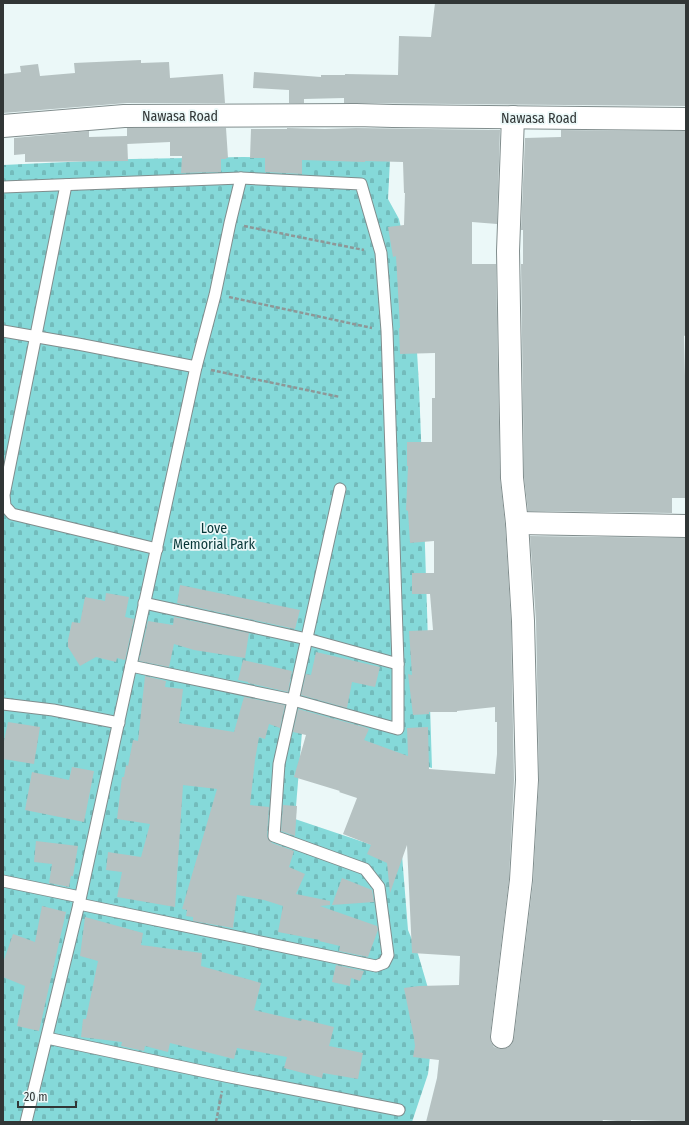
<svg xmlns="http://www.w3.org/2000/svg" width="689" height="1125" viewBox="0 0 689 1125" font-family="'Fira Sans Condensed',sans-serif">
<defs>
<pattern id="cemetery-stones" width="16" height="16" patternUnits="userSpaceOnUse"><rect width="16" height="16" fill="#85d9d9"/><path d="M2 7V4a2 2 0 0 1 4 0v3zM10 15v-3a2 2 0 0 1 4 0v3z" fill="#73bbbb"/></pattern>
</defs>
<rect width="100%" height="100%" fill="#ebf8f8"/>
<polygon fill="url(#cemetery-stones)" points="243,157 390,160 388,199 399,219 413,282 419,386 424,515 432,768 302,732 295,819 402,855 408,930 418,954 435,1012 428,1074 412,1122 3,1122 3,165 131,159"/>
<g fill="#b6c2c2">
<polygon points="435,3 686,3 686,106 344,103 344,98 304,99 304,103 289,103 289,90 253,88 254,72 321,77 321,75 345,75 345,74 398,75 399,36 431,37"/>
<polygon points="141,60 141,63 169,62 170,78 223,74 225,103 127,103 3,113 3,74 21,72 20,66 38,64 40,76 75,73 74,63"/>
<polygon points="127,128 226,128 228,158 226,158 226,159 221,159 221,172 181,173 182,156 170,156 170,142 127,144"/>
<polygon points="287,128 325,129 356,128 500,130 497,224 472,222 472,264 496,264 500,478 505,524 511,622 514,780 509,879 490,1036 491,1042 494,1047 500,1049 507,1048 512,1044 514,1038 533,882 539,781 536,621 530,536 686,538 686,1122 661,1122 661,1121 631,1120 631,1122 603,1120 602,1122 426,1122 437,1078 439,1060 413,1057 415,1046 414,1038 404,988 419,986 459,985 460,956 412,953 407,845 390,893 387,863 367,854 371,845 343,834 357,798 339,792 340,791 294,777 306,735 293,732 298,709 364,727 369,729 364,740 408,756 407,728 428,727 429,769 495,774 497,754 497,722 495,722 495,707 457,711 457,712 429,712 429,714 413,715 408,674 412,675 409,631 433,630 430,594 412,594 412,573 434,573 434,541 410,543 408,511 406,510 408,466 407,466 407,442 432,442 432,398 435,398 435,353 400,354 399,328 400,328 396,256 393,257 388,227 404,225 405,193 404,193 403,162 365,161 365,162 302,160 302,174 265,172 265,158 250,158 251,129 287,129"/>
<polygon points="561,130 685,131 686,335 684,336 685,376 686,376 686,498 672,498 672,513 528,511 524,477 521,264 523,264 523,230 521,230 525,138 561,137"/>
<polygon points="89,131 89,137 127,136 128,161 25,162 25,154 14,155 14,138"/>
<polygon points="180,585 300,610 295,629 177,603"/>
<polygon points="106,593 129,597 125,617 134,619 125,660 117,658 116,662 96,657 80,666 68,647 68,640 72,622 80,623 85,597 105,601"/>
<polygon points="174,617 249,633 245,658 194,650 174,644 169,667 139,661 148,621 173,625"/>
<polygon points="316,652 380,667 375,687 352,682 347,708 301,695 306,674 311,675"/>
<polygon points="243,660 292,671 288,692 248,683 248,682 238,680"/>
<polygon points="145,676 166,681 165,687 183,689 179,723 234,732 244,697 285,705 280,728 269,724 265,739 259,737 255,760 250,805 269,807 267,836 268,839 272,843 294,851 289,867 305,874 296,894 330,901 330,905 320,906 377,926 378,930 368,957 339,951 340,946 319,941 320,940 278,932 283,906 264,900 237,895 233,928 193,921 193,917 186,916 187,910 182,909 217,789 183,785 175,907 117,897 122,872 106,870 108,852 141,857 150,824 117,819 122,777 124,777 126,765 128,766 133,740 138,741"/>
<polygon points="8,722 40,727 34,764 3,759 3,741 4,741"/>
<polygon points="72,767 94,771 84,822 25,810 32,772 69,780"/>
<polygon points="283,805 297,806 295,836 281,831"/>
<polygon points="36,841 78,846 73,876 71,876 69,887 49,883 52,864 34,862"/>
<polygon points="342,878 372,890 374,902 332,905"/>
<polygon points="42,906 66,912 39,1031 17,1026 25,986 3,977 3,963 13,934 35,942"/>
<polygon points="85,917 143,933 141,945 202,953 201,966 261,983 254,1010 301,1021 302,1019 334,1027 329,1046 363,1053 358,1079 323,1073 322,1078 284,1068 287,1057 237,1048 234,1059 170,1043 168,1052 145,1046 144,1051 121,1046 122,1042 81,1037 83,1019 86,1019 98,961 80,956"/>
<polygon points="336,965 364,971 360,981 351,978 350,986 332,982"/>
</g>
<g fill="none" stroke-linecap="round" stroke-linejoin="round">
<defs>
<g id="lane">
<polyline points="66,185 4,495 5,506 12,514 157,549"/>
<polyline points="3,187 241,178 361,184 381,253 387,331 398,664 398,729 293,700 131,666"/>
<polyline points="3,331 78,344 196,367"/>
<polyline points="144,603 307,639 398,664"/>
<polyline points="3,704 53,710 119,723"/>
<polyline points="3,881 80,897"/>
<polyline points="79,904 376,966 384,963 388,955 379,887 365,869 274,836 279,764 340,489"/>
<polyline points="47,1038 225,1076 399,1110"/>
<polyline points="26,1122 79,904 196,367 215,295 230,223 241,178"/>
</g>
<g id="street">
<polyline points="517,523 686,526"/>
<polyline points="502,1037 521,880 527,780 523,621 517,523 512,478 508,251 513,117"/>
</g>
<polyline id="secondary" points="3,126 124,116 356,115 393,116 686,119"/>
</defs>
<use href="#lane" stroke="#818d8d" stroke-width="13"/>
<use href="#street" stroke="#818d8d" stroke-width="24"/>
<use href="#secondary" stroke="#818d8d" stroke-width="24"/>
<g stroke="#8e9797" stroke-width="2.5" stroke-dasharray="4 2" stroke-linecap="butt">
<polyline points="244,226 364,250"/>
<polyline points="229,297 372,328"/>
<polyline points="211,370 340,397"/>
<polyline points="216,1122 222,1091"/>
</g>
<use href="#lane" stroke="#fff" stroke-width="11"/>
<use href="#street" stroke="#fff" stroke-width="22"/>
<use href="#secondary" stroke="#fff" stroke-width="22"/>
</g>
<g text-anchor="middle" stroke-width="3.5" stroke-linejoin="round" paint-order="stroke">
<g font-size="14" fill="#313636" stroke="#ebf8f8">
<text x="180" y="121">Nawasa Road</text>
<text x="539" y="123">Nawasa Road</text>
</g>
<g font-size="14" fill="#083738" stroke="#ebf8f8">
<text x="214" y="533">Love<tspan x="214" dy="16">Memorial Park</tspan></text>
</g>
</g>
<rect width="689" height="1125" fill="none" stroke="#313636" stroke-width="8"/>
<path d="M18 1101v6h58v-6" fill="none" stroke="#313636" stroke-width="2"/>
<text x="24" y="1101" font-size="12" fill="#313636" stroke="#ebf8f8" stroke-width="3" paint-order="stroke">20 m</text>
</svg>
